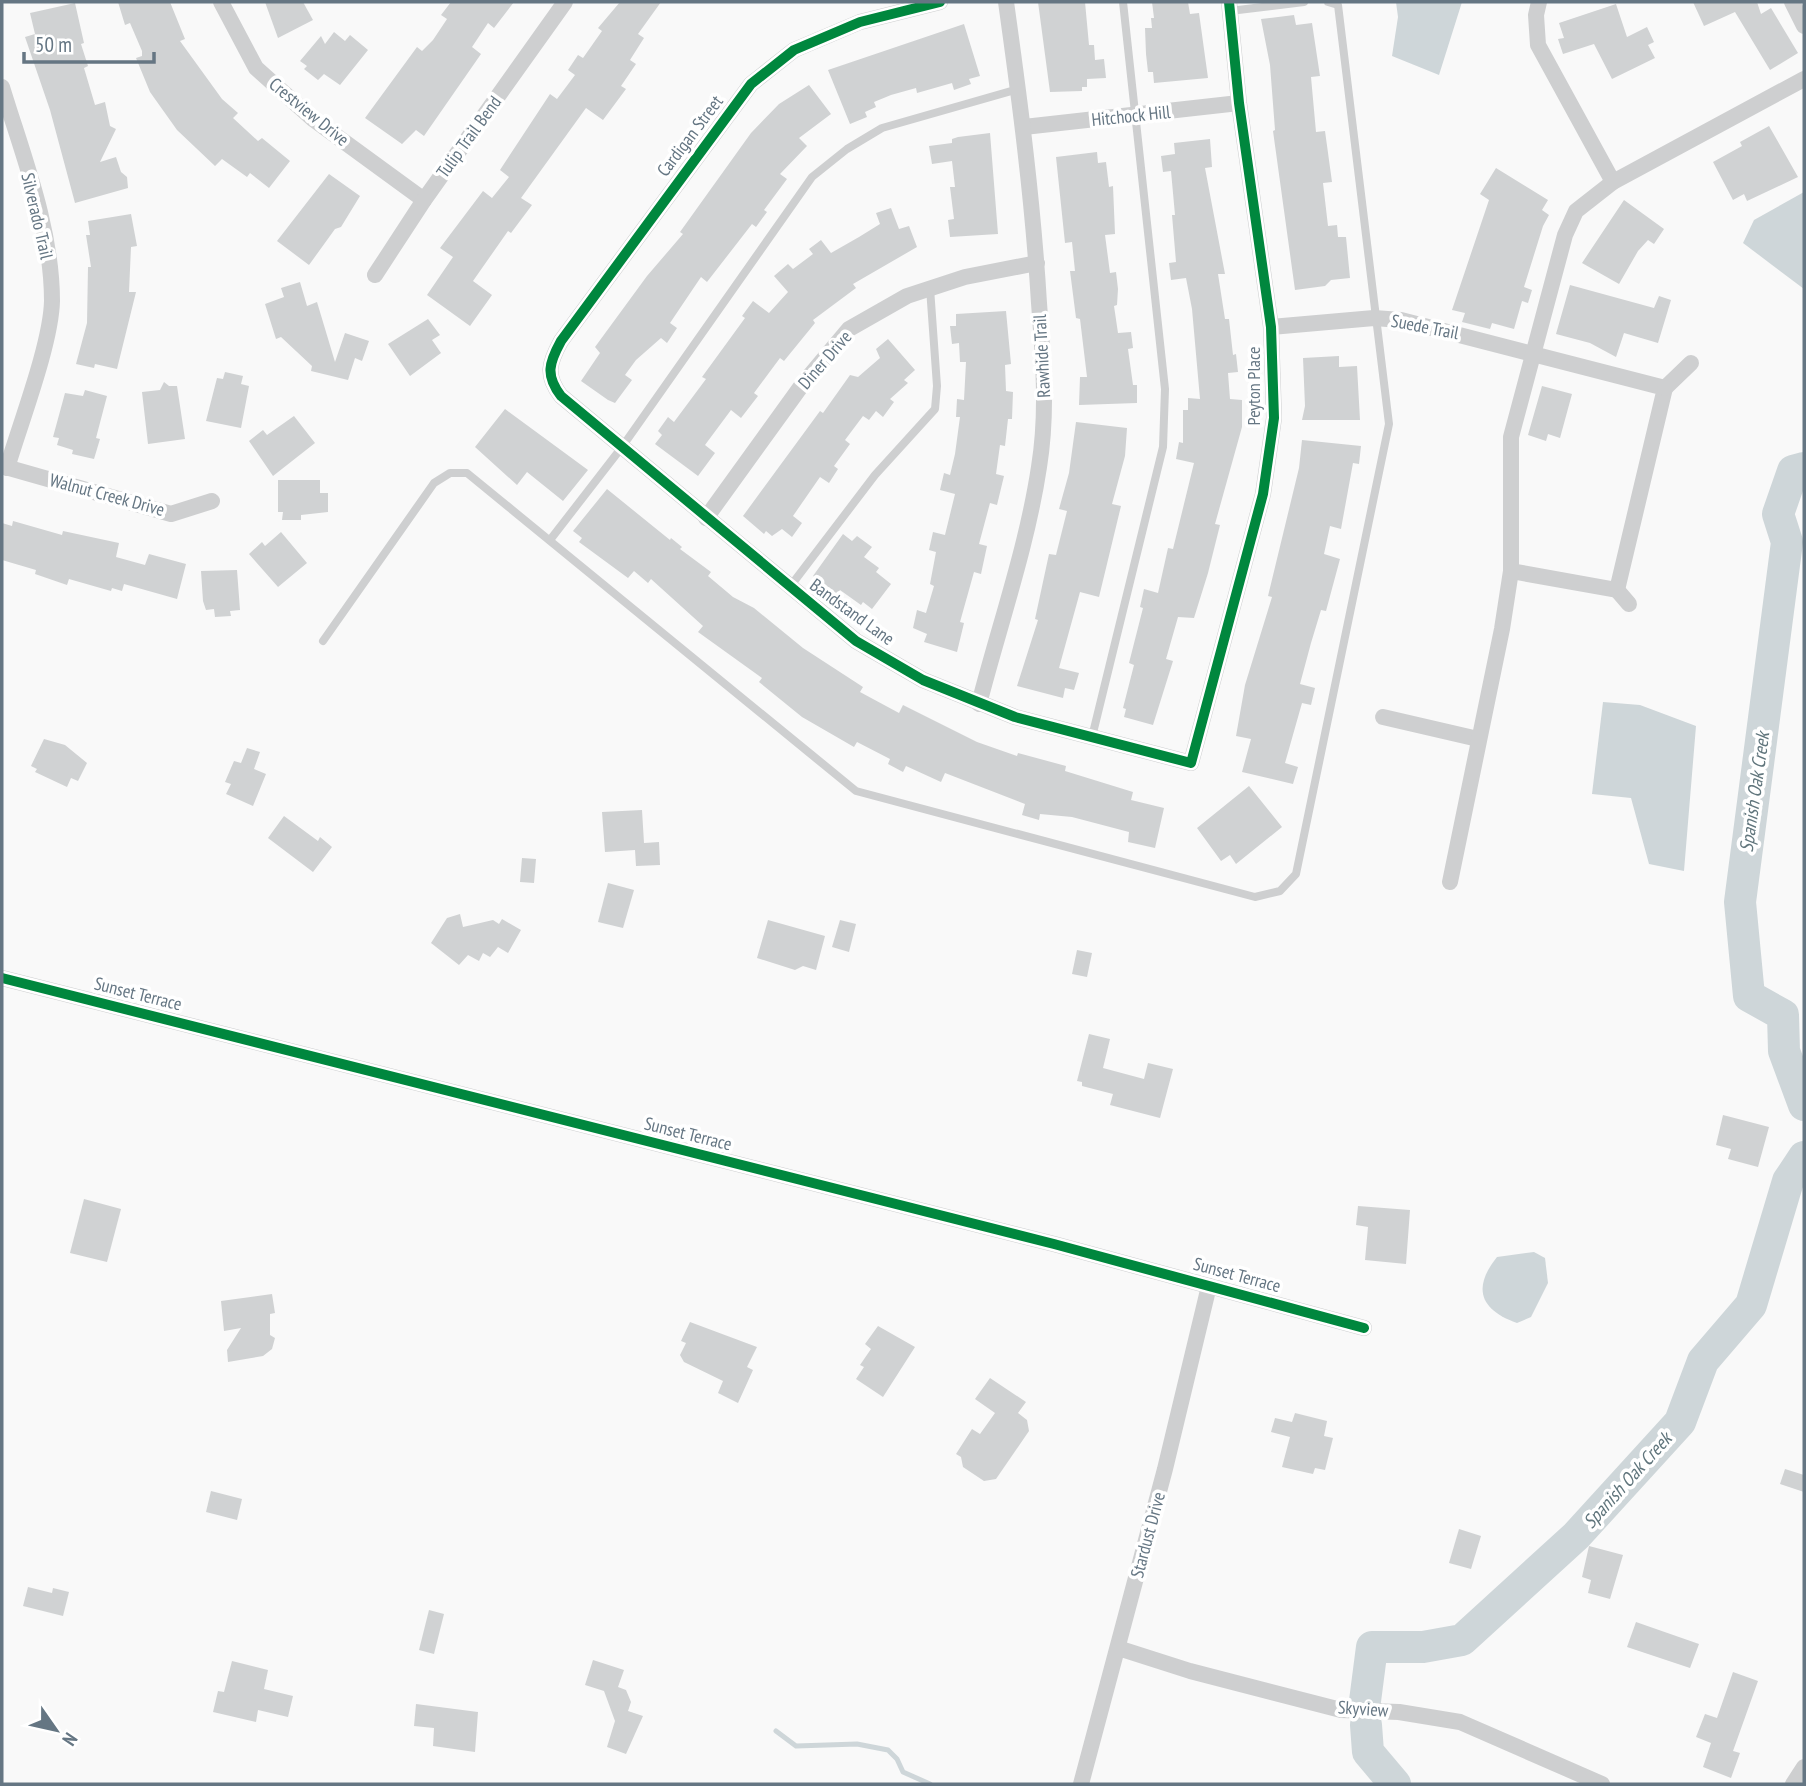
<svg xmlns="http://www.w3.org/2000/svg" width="1806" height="1786" viewBox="0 0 1806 1786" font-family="'PT Sans Narrow',sans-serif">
<rect width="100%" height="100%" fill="#f9f9f9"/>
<g fill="#ced6d9">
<polygon points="1396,2 1462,2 1439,75 1392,56 1398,17"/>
<polygon points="1804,192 1804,289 1743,243 1754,220"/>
<polygon points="1603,702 1640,705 1696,726 1684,871 1649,864 1631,798 1592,794"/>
<path d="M1534,1252L1545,1258L1548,1283L1531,1317L1517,1323C1480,1310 1472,1288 1497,1257Z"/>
</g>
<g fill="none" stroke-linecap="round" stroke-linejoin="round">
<polyline stroke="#ced6d9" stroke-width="5" points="776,1731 796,1746 857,1744 888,1750 897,1759 903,1772 930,1784"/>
<g stroke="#ced6d9" stroke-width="32">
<polyline points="1804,468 1793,471 1778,514 1787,542 1740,902 1749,996 1783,1015 1784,1051 1804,1105"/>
<polyline points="1365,1701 1372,1647 1423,1647 1462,1640 1576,1536 1680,1422 1703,1361 1751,1305 1788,1181 1804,1157"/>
<polyline points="1366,1725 1368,1752 1395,1784"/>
</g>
</g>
<g fill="#d0d2d3">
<polygon points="118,2 170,2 185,39 180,41 222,99 238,113 233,118 258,141 262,138 290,161 269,188 250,173 247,177 222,159 215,166 177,130 150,92 136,58 142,56 142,51 130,23 125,25"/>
<polygon points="265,2 303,2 313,20 278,38"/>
<polygon points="451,2 514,2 494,28 488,23 472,47 481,54 424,136 416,130 402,144 365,118 417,47 422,51 433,40 447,19 441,15"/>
<polygon points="620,2 661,2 638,34 644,38 630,60 636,64 621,86 626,89 603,120 586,108 521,198 532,205 511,233 508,231 473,281 492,295 470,326 427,295 453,257 440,248 483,191 492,198 509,177 500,170 550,94 557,99 575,75 568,70 578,55 583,58 602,31 598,28"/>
<polygon points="1038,2 1085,2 1089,45 1094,45 1095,60 1104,59 1106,78 1087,79 1087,87 1082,87 1082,91 1050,92"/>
<polygon points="1152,2 1188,2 1190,14 1199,13 1208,78 1154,83 1153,72 1148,72 1146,54 1145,28 1152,28 1151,18 1154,18"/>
<polygon points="1693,2 1757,2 1761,14 1771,8 1798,53 1770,70 1735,12 1704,26"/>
<polygon points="75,3 84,43 81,44 88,66 84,68 95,105 105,102 110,126 116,129 100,162 116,157 121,172 127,177 128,188 75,203 50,110 25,37 35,34 30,13"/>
<polygon points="1616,4 1627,37 1647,27 1654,42 1648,45 1655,58 1612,79 1594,44 1563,54 1558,39 1564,38 1559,23"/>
<polygon points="1294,15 1296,25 1312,23 1320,76 1311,77 1316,132 1325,131 1332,182 1323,183 1328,226 1337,225 1338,237 1346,237 1350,278 1331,280 1325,286 1295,290 1273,131 1275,130 1270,65 1261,19"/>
<polygon points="964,24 980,76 969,79 971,84 954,90 952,83 917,93 916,88 891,95 874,102 876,107 865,112 867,117 850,124 828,70"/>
<polygon points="334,32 345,41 350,35 368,50 340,85 324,74 318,80 304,69 307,66 300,61 321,36 325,44"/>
<polygon points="809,85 831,114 799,138 807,146 780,174 787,179 764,210 767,212 756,227 752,224 707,282 701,277 670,323 677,328 667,343 661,338 636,360 625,375 632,380 615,403 608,400 581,381 600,353 595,347 647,276 683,234 680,232 751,133 779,104"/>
<polygon points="1769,126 1798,177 1747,201 1744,194 1733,200 1713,162 1742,146 1740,142"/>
<polygon points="990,133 998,234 950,237 948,220 954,219 950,187 955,187 952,161 932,164 929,146 952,143 952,139 958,137"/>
<polygon points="1210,139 1212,167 1205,168 1225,274 1218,274 1225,319 1229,319 1233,355 1236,354 1238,372 1228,373 1230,399 1242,400 1242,427 1215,524 1220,525 1208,573 1194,618 1178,617 1166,659 1173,661 1153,725 1124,717 1126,709 1123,708 1134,665 1129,663 1143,608 1140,607 1144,589 1158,593 1168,548 1173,549 1194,463 1176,459 1179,442 1183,443 1183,410 1188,410 1188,398 1200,399 1192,309 1186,278 1171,280 1169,263 1176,262 1172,215 1175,215 1171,171 1163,172 1161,156 1175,154 1174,143"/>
<polygon points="1097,152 1098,163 1106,162 1109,187 1113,186 1115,234 1105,235 1110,273 1116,272 1118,289 1117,305 1114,306 1118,333 1131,332 1133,348 1128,349 1133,385 1137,385 1137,403 1079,405 1080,377 1087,377 1080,319 1076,318 1070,271 1075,271 1072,242 1065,243 1056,157"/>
<polygon points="1496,168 1548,200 1542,210 1549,215 1543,226 1524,287 1532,290 1528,303 1522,301 1514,329 1492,323 1490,329 1462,322 1465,313 1452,310 1489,200 1480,194"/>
<polygon points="329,174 360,196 341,227 335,229 309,265 277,241"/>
<polygon points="1624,200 1664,229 1654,244 1648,240 1638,251 1619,284 1582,263"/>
<polygon points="891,208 899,229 909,226 917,247 853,284 856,288 813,320 815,323 784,361 780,358 754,393 758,396 741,418 731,410 705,445 715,453 698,476 655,444 662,435 658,431 668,417 674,422 706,379 702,377 745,318 742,316 753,301 769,313 788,292 774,276 788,264 793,269 813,254 809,249 821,240 831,253 859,237 880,224 876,213"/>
<polygon points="131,214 137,246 131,247 129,292 136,292 117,369 95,364 94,368 76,364 87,323 88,267 91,267 86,235 90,235 88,221"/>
<polygon points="300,282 307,306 317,302 335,362 345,333 369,341 362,361 355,358 348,380 311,371 312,366 281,337 276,339 265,304 284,297 281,288"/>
<polygon points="1570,285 1654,308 1659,296 1671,300 1658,343 1624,333 1616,357 1590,343 1556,334"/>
<polygon points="1006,311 1011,364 1005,365 1006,391 1013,392 1012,419 1008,419 1005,446 1000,445 996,474 1004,476 997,505 990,503 979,544 987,546 981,574 974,572 960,622 964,623 957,652 924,642 927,634 913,628 917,610 926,613 934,586 930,584 936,552 929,550 933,532 945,535 955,494 940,490 944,473 950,475 955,454 960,417 956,417 957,399 964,400 966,362 960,362 959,343 952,344 950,326 956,326 956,314"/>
<polygon points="428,319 440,335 432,340 441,353 410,376 388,344"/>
<polygon points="888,339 915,370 904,380 908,383 890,399 894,402 883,417 876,411 869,420 863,416 845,440 850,444 834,466 838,469 829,483 820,477 793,516 802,523 792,537 782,529 772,536 766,531 764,534 743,516 820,411 823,413 850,375 858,377 880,358 876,349"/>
<polygon points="1339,356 1339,367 1357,366 1360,420 1302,420 1305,406 1303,358"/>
<polygon points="225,372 243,376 241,384 249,386 241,428 206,421 217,378 223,379"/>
<polygon points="164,382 169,386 177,386 185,439 148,444 142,392 160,390"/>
<polygon points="1542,386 1572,394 1560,438 1548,434 1546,441 1528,435"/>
<polygon points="85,390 107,396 96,438 100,439 94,459 72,454 73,450 57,445 59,438 53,437 65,393 83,396"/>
<polygon points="505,409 588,470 563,501 527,472 517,485 475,447"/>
<polygon points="294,416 315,443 273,476 249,441 263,430 267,435"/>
<polygon points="1076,422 1127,428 1125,456 1112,504 1121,506 1099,597 1080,592 1059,668 1079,673 1074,690 1065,688 1063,698 1017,686 1038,620 1035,619 1049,554 1056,555 1067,511 1059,509 1069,473"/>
<polygon points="1302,440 1361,446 1359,464 1353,463 1341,529 1330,526 1324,554 1340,559 1326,611 1321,610 1311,643 1300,684 1315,688 1311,705 1302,703 1285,763 1298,767 1293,784 1242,772 1251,739 1236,736 1245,685 1272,597 1268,596 1299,468"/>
<polygon points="278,480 320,480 320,493 328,493 328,512 301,515 301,520 282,520 283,512 278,512"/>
<polygon points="607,489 670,540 671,538 682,547 680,549 711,572 708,576 733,597 754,608 803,648 863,687 860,692 899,713 903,705 977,742 1017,756 1018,753 1066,766 1065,771 1133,792 1131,800 1164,808 1155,848 1128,842 1129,832 1072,817 1040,814 1039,820 1022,815 1025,804 945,773 941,782 906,766 903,772 888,764 890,759 857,742 854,747 802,717 759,682 762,678 698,632 703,626 651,579 648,583 634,571 628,578 579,542 582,538 573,531"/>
<polygon points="13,521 62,535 63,531 119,543 116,557 145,565 149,554 186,564 177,599 124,584 122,591 112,588 111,591 69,579 67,585 35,574 36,570 2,560 2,523 12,526"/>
<polygon points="281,532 307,563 278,587 249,554 262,542 265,546"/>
<polygon points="843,534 852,541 857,536 872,547 864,557 879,568 876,572 891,584 872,609 863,602 861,605 840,590 837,594 813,576"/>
<polygon points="237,570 240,610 230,611 231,616 215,617 214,609 206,610 203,601 201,571"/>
<polygon points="44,739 65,745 87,763 78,781 71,778 67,787 35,772 37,769 31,766"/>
<polygon points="247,748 260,752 254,769 266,774 253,806 226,794 231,784 225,782 234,761 241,763"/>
<polygon points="1249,786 1282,827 1236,864 1230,855 1221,861 1197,828"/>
<polygon points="642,810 644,843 659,842 660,865 636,866 635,850 605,852 602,812"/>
<polygon points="284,816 318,841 320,837 332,847 313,872 268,838"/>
<polygon points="522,858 536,859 534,883 520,882"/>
<polygon points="608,883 634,890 623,928 598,922"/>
<polygon points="460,914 463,927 493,920 499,924 502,919 521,930 508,953 498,947 490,957 483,953 479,961 468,955 459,965 431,943 447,918"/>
<polygon points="768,920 825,936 816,970 803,966 795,970 757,958"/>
<polygon points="840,920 856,924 849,952 832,947"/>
<polygon points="1077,950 1092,953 1087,977 1072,974"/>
<polygon points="1089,1034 1110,1039 1103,1068 1144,1079 1148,1063 1173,1069 1160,1118 1110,1105 1113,1094 1082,1086 1082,1082 1077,1081"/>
<polygon points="1723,1115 1769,1127 1758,1167 1728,1159 1731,1149 1716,1145"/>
<polygon points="84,1199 121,1209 107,1262 70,1253"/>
<polygon points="1358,1206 1410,1210 1406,1264 1365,1260 1368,1227 1356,1225"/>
<polygon points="272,1294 275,1313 270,1314 270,1335 275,1338 272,1349 263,1356 228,1362 227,1350 241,1328 224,1331 221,1301"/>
<polygon points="690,1322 757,1347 747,1367 753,1370 738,1403 718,1393 723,1381 684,1362 680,1355 686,1343 681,1341"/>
<polygon points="878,1326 915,1347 883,1397 856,1379 864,1367 860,1365 871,1349 865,1344"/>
<polygon points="990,1378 1026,1402 1018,1413 1027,1420 1029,1431 996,1479 984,1481 963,1467 961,1457 956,1454 972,1429 980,1434 995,1413 975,1399"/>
<polygon points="1295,1413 1327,1421 1324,1436 1333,1438 1325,1470 1315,1468 1313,1474 1282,1467 1290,1437 1271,1432 1275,1418 1292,1422"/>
<polygon points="1785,1469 1804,1475 1804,1492 1780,1484"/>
<polygon points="211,1491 242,1499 237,1520 206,1512"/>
<polygon points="1459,1529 1481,1536 1471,1569 1449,1563"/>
<polygon points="1589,1546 1623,1555 1610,1599 1588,1593 1591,1580 1582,1577"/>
<polygon points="28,1587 52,1593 53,1588 69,1592 63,1616 23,1606"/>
<polygon points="429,1610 444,1614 434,1654 419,1650"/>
<polygon points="1636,1622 1699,1644 1690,1668 1627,1647"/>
<polygon points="593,1660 624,1670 618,1687 626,1690 631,1702 628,1711 643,1716 626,1754 607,1747 615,1721 604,1691 585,1685"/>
<polygon points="232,1661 268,1670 264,1689 293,1696 288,1717 258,1710 256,1722 213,1712 218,1691 224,1692"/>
<polygon points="1733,1672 1758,1681 1733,1751 1740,1753 1731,1778 1703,1767 1711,1743 1696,1737 1705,1714 1717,1718"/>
<polygon points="416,1704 478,1712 475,1752 433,1746 434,1728 414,1726"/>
</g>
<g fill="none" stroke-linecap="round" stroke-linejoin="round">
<g stroke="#cecfd0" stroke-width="8">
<polyline points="1230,11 1304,2"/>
<polyline points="550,540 622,447 812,177 847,149 882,128 1018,89"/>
<polyline points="789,588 875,475 935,409 937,386 930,288"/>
<polyline points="323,641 434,483 450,473 467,473 856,791 1255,897 1280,891 1296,874 1389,424 1338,5 1328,2"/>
<polyline points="1092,737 1163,447 1165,389 1123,2"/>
</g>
<g stroke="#cecfd0" stroke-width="16">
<polyline points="221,2 256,68 313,119 424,200"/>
<path d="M940,2L860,22L794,50L751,84L561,341C549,363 545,375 561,396L856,641L923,680L1015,717L1191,763L1263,494L1274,418L1271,327L1239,103L1229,2"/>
<polyline points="1539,2 1536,15 1538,45 1613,182"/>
<polyline points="1792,2 1804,26"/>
<path d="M2,87C23,156 52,228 52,301C51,344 20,424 7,468"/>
<polyline points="1024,127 1239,103"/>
<polyline points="375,275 424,200 565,2"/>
<polyline points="1271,327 1374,318 1401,320 1665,388 1617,590 1511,571"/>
<polyline points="1665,388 1691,363"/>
<polyline points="2,466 171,514 212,501"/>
<polyline points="706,518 802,385 849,329 907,296 965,277 1037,263"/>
<polyline points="1617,590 1629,604"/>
<path d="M979,704C999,626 1027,547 1039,467C1048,412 1043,357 1039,303C1033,202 1020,102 1006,2"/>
<polyline points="1383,717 1478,739"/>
<polyline points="1450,882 1502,629 1511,571 1511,437 1565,235 1576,211 1613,182 1804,79"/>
<polyline points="2,978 1054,1244 1364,1328"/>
<polyline points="1118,1648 1190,1671 1341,1710 1399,1712 1460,1722 1602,1784"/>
<polyline points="1081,1784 1165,1469 1209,1286"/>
<polyline points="1793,1784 1804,1767"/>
</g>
<defs>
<g id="cycleway">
<path d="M940,2L860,22L794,50L751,84L561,341C549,363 545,375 561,396L856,641L923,680L1015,717L1191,763L1263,494L1274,418L1271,327L1239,103L1229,2"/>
<polyline points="2,978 1054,1244 1364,1328"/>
</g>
</defs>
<use href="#cycleway" stroke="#fff" stroke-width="15"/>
<use href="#cycleway" stroke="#00873e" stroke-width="10"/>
</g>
<g text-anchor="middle" stroke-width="7" stroke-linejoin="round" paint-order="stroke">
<g font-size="18" fill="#657683" stroke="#fff">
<text transform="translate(309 112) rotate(39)" y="6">Crestview Drive</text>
<text transform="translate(1131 116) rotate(-6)" y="6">Hitchock Hill</text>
<text transform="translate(690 136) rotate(-53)" y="6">Cardigan Street</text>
<text transform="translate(469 137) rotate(-54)" y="6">Tulip Trail Bend</text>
<text transform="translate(37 216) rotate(77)" y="6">Silverado Trail</text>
<text transform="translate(1425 327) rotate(11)" y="6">Suede Trail</text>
<text transform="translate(1042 356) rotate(-93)" y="6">Rawhide Trail</text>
<text transform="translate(825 360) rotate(-49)" y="6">Diner Drive</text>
<text transform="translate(1254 386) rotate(-90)" y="6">Peyton Place</text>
<text transform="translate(107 495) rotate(15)" y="6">Walnut Creek Drive</text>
<text transform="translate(852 612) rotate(36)" y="6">Bandstand Lane</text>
<text transform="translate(138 994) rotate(14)" y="6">Sunset Terrace</text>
<text transform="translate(688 1134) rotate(14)" y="6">Sunset Terrace</text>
<text transform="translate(1237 1275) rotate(15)" y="6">Sunset Terrace</text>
<text transform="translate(1148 1535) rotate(-75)" y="6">Stardust Drive</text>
<text transform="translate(1363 1709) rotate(4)" y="6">Skyview</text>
</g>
<g font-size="19" font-style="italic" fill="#60757c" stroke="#fff">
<text transform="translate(1754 792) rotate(-82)" y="7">Spanish Oak Creek</text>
<text transform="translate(1627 1480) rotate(-48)" y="7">Spanish Oak Creek</text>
</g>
</g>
<rect width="1806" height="1786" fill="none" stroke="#657683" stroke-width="7"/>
<g transform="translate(56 1730) rotate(124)" stroke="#ffffff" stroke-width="5" paint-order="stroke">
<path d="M0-5L12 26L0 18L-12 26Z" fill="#657683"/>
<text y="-10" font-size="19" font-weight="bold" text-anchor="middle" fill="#657683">N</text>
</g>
<path d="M24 52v10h130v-10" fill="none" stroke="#657683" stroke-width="3.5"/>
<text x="35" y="52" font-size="21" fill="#657683" stroke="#ffffff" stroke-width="5" paint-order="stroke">50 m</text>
</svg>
